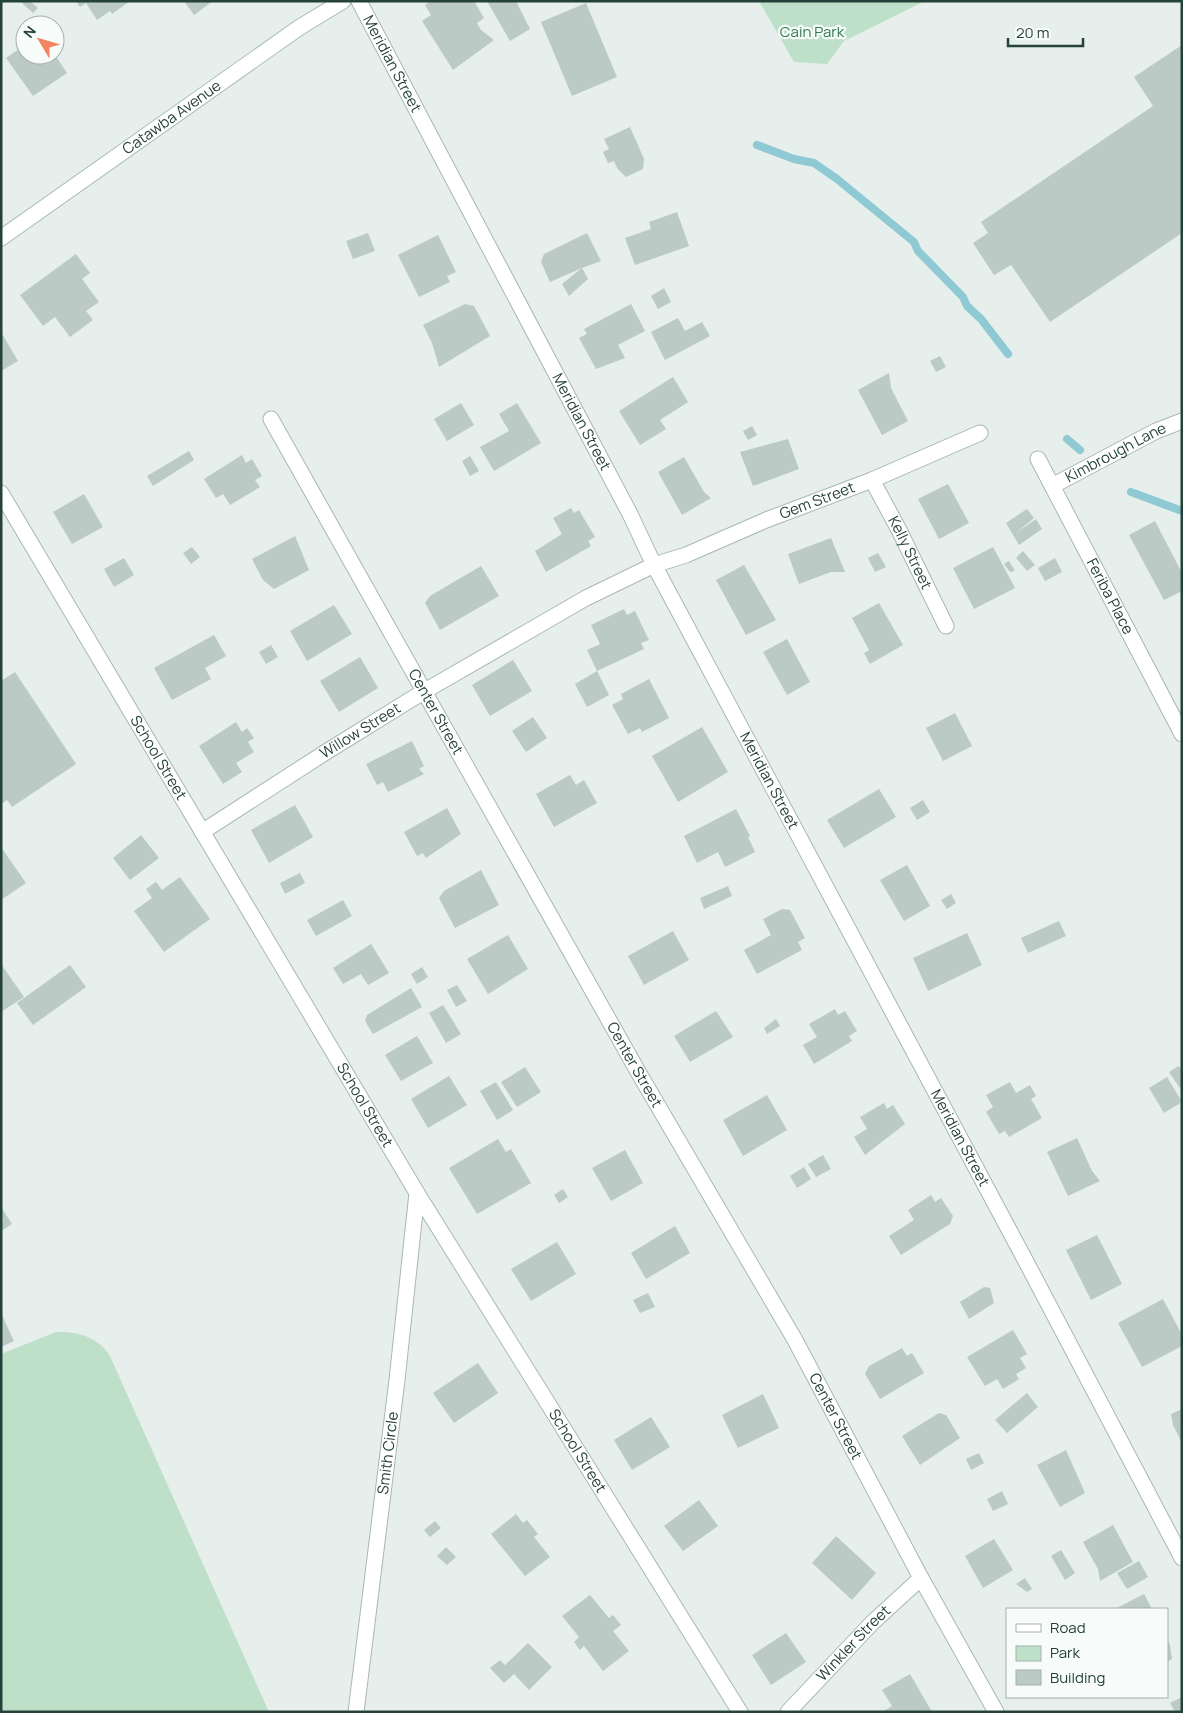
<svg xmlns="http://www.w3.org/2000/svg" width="1183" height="1713" viewBox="0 0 1183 1713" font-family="Manrope,sans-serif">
<rect width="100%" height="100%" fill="#e6efeb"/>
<g fill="#bfe0c8">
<polygon points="759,1 925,1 844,41 827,64 794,62"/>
<path d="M56,1332C78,1331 98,1337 110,1356L269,1712H1V1354Z"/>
</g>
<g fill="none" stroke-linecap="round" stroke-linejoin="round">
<g stroke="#8ec9d4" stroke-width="8">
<polyline points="757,145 794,159 814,163 837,179 914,242 918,251 963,297 967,306 981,319 1008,354"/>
<polyline points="1067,439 1080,450"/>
<polyline points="1131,492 1182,511"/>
</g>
</g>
<g fill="#bbcac4">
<polygon points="25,1 30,1 38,8 33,13 22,3"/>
<polygon points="76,1 130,1 112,14 110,11 97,20 86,3 80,7"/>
<polygon points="184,1 213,1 194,15"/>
<polygon points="431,1 474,1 484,18 477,23 481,30 494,40 453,70 422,21 431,15 425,5"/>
<polygon points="487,1 516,1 530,29 510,41"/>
<polygon points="586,3 617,77 572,96 541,22"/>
<polygon points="25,45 25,55 55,55 67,73 33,96 6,58"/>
<polygon points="1182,45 1182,233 1050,322 1011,265 994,275 973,243 988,233 981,222 1153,106 1134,77"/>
<polygon points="630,127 644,159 643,169 626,177 617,168 614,161 608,163 603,152 609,149 604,139"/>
<polygon points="677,212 689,246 635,265 625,238 651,229 649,222"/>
<polygon points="368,233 375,251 353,259 346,241"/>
<polygon points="587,233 601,261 582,268 588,279 569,296 562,284 582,268 550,282 541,262 544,254"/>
<polygon points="438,235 456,272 447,276 450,282 419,297 398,255"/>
<polygon points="76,254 90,273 82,279 99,302 86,311 93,320 70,337 55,317 43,326 20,295"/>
<polygon points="664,288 671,302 658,309 651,296"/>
<polygon points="465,304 474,306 490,336 439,367 432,343 423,325"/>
<polygon points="631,304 645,331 618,345 625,358 596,369 579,338 587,334 584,329"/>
<polygon points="678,318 685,331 702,322 710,336 665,360 651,332"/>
<polygon points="1,332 18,361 1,371"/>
<polygon points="940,356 946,367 936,372 930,361"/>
<polygon points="889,373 891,388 908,421 882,435 858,390"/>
<polygon points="673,377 688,402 660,420 666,429 640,445 619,411"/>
<polygon points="461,403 474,425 447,441 434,419"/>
<polygon points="517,403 541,443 494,471 480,447 509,431 499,414"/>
<polygon points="752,426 757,435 748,440 743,431"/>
<polygon points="788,439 799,469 753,486 740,452"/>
<polygon points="189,451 194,460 153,486 147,476"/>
<polygon points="242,455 246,463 252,459 262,476 255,480 260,487 230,505 223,494 216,498 204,479"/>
<polygon points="470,456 479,471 470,476 462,461"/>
<polygon points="684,457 704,492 711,498 682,515 658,472"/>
<polygon points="948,484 969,523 939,539 918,499"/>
<polygon points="84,494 103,527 72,544 53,512"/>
<polygon points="571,508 574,513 579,510 595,537 588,541 591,546 546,572 535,551 562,534 553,518"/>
<polygon points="1027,509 1034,518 1016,533 1036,519 1042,529 1019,545 1006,523"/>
<polygon points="1155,521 1182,573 1182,591 1164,600 1129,535"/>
<polygon points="295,536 309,570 274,589 263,580 252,559"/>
<polygon points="831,538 845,572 831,572 799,584 788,554"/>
<polygon points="192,547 200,557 191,564 183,553"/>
<polygon points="993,547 1015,588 974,609 953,568"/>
<polygon points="1023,551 1035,565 1027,571 1016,558"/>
<polygon points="878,553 886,567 875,572 868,558"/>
<polygon points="124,558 134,575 114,587 104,569"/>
<polygon points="1055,558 1062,572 1045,581 1038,568"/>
<polygon points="1009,561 1015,571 1010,572 1004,564"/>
<polygon points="744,565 776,620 746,635 716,580"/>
<polygon points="481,566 499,596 440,630 425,603 430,596"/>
<polygon points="879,603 903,645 870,664 864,653 869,650 852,618"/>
<polygon points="334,605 352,634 307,661 290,631"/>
<polygon points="624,609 627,615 635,611 649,640 641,643 644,649 597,671 609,695 587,707 575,684 597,671 587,650 600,644 591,625"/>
<polygon points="214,635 226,656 205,668 211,679 172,700 154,668"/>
<polygon points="787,639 810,682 787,695 763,652"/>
<polygon points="271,645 278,657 266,664 259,652"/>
<polygon points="360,657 378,688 339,712 320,681"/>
<polygon points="513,660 532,691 490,716 472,685"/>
<polygon points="15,672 76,764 12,807 7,800 1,804 1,681"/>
<polygon points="649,679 669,718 642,732 640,728 628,734 612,705 623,699 621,694"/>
<polygon points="955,713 972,746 943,761 926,728"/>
<polygon points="533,717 547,738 526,752 512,731"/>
<polygon points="236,722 242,732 247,728 254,738 248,742 254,752 236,763 242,772 223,784 199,746"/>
<polygon points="702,727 728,772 678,802 652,756"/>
<polygon points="412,741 424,766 419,769 424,774 388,792 383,782 377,785 366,764"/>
<polygon points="570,775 576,785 584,780 597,803 554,827 536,794"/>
<polygon points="879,789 896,817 844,848 827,820"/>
<polygon points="923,800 930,812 917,820 910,808"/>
<polygon points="295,805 313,837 269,863 251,830"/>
<polygon points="447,808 461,834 426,858 423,853 417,856 404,832"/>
<polygon points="736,809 750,836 748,837 755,852 725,867 718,852 697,863 684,836"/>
<polygon points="141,835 159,858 130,880 113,858"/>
<polygon points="1,847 26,883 1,900"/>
<polygon points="907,865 930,906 904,921 880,880"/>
<polygon points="481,870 499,905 455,928 439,898 444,891"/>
<polygon points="300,873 305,883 285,894 280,883"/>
<polygon points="180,877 210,919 164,952 134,911 152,898 146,889 156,882 162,890"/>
<polygon points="728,886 732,896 704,909 700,898"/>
<polygon points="951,894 956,903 947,909 941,900"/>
<polygon points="343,900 352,916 316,936 307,920"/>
<polygon points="782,909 790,910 805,938 798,942 802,950 757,974 744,950 771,935 763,919"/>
<polygon points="1059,921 1066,936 1028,953 1021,938"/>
<polygon points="673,931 689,960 644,985 628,956"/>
<polygon points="967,933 982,965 928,991 913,958"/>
<polygon points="508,935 528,969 488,994 467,959"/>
<polygon points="371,944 389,973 368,985 361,974 343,984 333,968"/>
<polygon points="1,964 24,997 1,1012"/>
<polygon points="70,965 86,987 33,1025 17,1003"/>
<polygon points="422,967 428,977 417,984 411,974"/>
<polygon points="457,985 467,1001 456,1007 447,990"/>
<polygon points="411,988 422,1007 373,1034 365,1021 367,1015"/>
<polygon points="443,1005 461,1034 446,1043 429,1013"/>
<polygon points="835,1009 838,1015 845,1011 857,1031 849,1036 852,1041 814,1064 803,1045 817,1037 809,1024"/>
<polygon points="716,1011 733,1037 690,1062 674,1036"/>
<polygon points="776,1019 780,1026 767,1034 764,1028"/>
<polygon points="417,1036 433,1063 401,1081 385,1055"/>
<polygon points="1179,1066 1182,1070 1182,1091 1169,1072"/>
<polygon points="525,1067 541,1092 517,1107 501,1082"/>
<polygon points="449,1076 467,1105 428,1128 411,1099"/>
<polygon points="1167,1077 1182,1102 1164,1113 1149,1088"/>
<polygon points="496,1082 513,1110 497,1120 480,1091"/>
<polygon points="1010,1082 1016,1093 1030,1085 1036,1096 1031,1099 1042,1118 1009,1137 1005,1131 999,1134 986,1112 993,1107 986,1095"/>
<polygon points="767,1095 787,1130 743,1156 723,1120"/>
<polygon points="884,1103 887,1109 893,1105 905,1124 865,1155 854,1137 867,1129 860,1117"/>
<polygon points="1077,1138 1092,1171 1100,1181 1068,1196 1047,1152"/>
<polygon points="498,1139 506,1152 511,1149 531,1183 477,1214 449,1168"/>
<polygon points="625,1150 643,1183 611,1201 592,1168"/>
<polygon points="823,1155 831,1169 816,1177 808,1164"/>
<polygon points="804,1167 811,1179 797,1188 790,1176"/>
<polygon points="563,1189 568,1197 559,1203 554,1195"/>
<polygon points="931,1195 935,1202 941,1198 953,1216 950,1224 901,1255 889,1236 914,1220 908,1210"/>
<polygon points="1,1207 12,1224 1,1231"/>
<polygon points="675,1226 690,1253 646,1279 631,1253"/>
<polygon points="1097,1235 1122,1284 1091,1300 1066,1250"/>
<polygon points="557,1242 576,1274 531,1301 511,1269"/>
<polygon points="984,1287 990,1288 994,1303 969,1319 960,1302"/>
<polygon points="648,1293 655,1307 640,1313 633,1300"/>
<polygon points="1163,1299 1182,1335 1182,1346 1142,1367 1118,1323"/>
<polygon points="1,1313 14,1341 1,1347"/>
<polygon points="1013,1330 1027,1354 1020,1358 1026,1368 1016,1374 1019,1379 1003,1389 997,1379 985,1386 967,1357"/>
<polygon points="902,1348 907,1356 912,1353 924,1373 880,1399 865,1374 869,1366"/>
<polygon points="478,1363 498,1393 454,1423 433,1393"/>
<polygon points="1027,1393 1038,1407 1007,1433 995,1420"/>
<polygon points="763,1394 779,1428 738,1448 722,1415"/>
<polygon points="1182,1409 1182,1443 1173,1425 1171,1414"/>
<polygon points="939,1413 946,1415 960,1438 920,1465 902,1436"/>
<polygon points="651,1417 670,1447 632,1470 614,1440"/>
<polygon points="1066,1450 1085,1493 1060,1507 1037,1465"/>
<polygon points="979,1453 984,1463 971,1470 966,1459"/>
<polygon points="1002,1491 1008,1504 993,1511 987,1499"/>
<polygon points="699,1500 718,1526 683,1551 664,1526"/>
<polygon points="516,1514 523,1523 527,1520 538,1534 534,1537 550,1557 525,1576 491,1534"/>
<polygon points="435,1521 441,1528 430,1537 424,1530"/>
<polygon points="1113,1525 1133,1562 1100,1581 1098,1569 1083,1542"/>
<polygon points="836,1536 876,1573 852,1600 812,1563"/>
<polygon points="994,1539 1013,1570 983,1588 965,1556"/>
<polygon points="446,1547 456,1557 447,1565 437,1556"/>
<polygon points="1061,1550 1075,1573 1065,1580 1051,1556"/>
<polygon points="1139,1561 1148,1577 1127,1589 1117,1573"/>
<polygon points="1025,1578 1032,1589 1027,1592 1016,1584"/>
<polygon points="1144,1594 1152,1609 1115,1609"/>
<polygon points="590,1595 609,1618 613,1615 621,1625 613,1631 629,1651 603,1671 584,1646 580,1650 574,1642 579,1637 562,1616"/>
<polygon points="786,1633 806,1662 771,1685 752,1655"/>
<polygon points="1167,1638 1170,1645 1172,1659 1167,1662"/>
<polygon points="528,1643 552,1667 529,1690 514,1674 504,1683 490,1668 500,1660 505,1665"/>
<polygon points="910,1674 932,1712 882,1712 892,1706 882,1690"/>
<polygon points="1182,1697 1182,1712 1175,1712 1170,1703"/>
</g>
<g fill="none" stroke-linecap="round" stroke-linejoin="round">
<defs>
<g id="minor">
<path id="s1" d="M359,1L630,514L654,565L1031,1271L1182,1558"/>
<path id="s2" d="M271,419L637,1070L795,1340L921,1578L996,1712"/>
<path id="s3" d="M1038,459L1182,734"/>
<path id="s4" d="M872,480L899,530L946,626"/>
<path id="s5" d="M1052,486L1156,431L1182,421"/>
<path id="s6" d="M1,493L417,1193L740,1712"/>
<path id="s7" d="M202,832L326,752L423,692L586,598L654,565L686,555L766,520L872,480L980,433"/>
<path id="s8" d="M356,1712L397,1380L417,1193"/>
<path id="s9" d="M788,1712L872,1623L921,1578"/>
</g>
<g id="secondary">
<path id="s10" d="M1,238L300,27L343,1"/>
</g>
</defs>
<use href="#minor" stroke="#a8b8b2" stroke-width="17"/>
<use href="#secondary" stroke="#a4bbb3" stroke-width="17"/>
<use href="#minor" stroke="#fff" stroke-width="15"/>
<use href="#secondary" stroke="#fff" stroke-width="15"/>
</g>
<g text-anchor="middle" stroke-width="4.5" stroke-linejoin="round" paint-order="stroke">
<g font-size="15" fill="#2d7a4b" stroke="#f7fbf9">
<text x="812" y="37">Cain Park</text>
</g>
<g font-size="15" fill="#24423a" stroke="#f7fbf9">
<text dy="5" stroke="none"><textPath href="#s1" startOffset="71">Meridian Street</textPath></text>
<text dy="5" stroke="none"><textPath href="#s10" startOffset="209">Catawba Avenue</textPath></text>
<text dy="5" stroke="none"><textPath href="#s1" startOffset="476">Meridian Street</textPath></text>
<text dy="5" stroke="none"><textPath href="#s5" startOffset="72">Kimbrough Lane</textPath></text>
<text dy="5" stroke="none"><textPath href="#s7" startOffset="701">Gem Street</textPath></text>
<text dy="5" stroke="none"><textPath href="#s4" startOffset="82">Kelly Street</textPath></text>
<text dy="5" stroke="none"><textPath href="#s3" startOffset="155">Feriba Place</textPath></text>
<text dy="5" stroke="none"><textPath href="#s2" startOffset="336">Center Street</textPath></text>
<text dy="5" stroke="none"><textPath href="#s7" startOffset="188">Willow Street</textPath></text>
<text dy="5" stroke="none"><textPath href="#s6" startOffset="308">School Street</textPath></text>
<text dy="5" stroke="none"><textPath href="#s1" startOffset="881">Meridian Street</textPath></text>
<text dy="5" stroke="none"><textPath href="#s2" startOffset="741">Center Street</textPath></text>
<text dy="5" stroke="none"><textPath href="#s6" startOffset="712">School Street</textPath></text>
<text dy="5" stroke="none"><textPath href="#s1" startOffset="1286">Meridian Street</textPath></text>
<text dy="5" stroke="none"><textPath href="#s2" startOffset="1146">Center Street</textPath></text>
<text dy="5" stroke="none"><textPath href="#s6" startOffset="1118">School Street</textPath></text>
<text dy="5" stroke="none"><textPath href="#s8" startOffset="261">Smith Circle</textPath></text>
<text dy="5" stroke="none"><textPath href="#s9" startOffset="95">Winkler Street</textPath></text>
</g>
</g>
<rect width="1183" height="1713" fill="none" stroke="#24423a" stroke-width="5"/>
<rect x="1006" y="1608" width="162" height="90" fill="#f7fbf9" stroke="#a3b1ad"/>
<rect x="1016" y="1624" width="25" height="8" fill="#ffffff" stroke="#a3b1ad"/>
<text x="1050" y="1633" font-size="15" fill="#24423a">Road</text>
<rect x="1016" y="1646" width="25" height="15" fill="#bfe0c8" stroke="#a3b1ad"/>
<text x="1050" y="1658" font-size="15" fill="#24423a">Park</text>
<rect x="1016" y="1670" width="25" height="15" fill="#bbcac4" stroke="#a3b1ad"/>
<text x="1050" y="1683" font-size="15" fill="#24423a">Building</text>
<g transform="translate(40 40) rotate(308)"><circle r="24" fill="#f7fbf9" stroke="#a3b1ad"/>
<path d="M0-4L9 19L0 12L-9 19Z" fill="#f4845f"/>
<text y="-8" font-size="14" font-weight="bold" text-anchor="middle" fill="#24423a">N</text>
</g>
<path d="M1008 38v8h75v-8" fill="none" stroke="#24423a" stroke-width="2.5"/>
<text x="1016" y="38" font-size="15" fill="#24423a" stroke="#f7fbf9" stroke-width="4" paint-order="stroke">20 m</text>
</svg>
